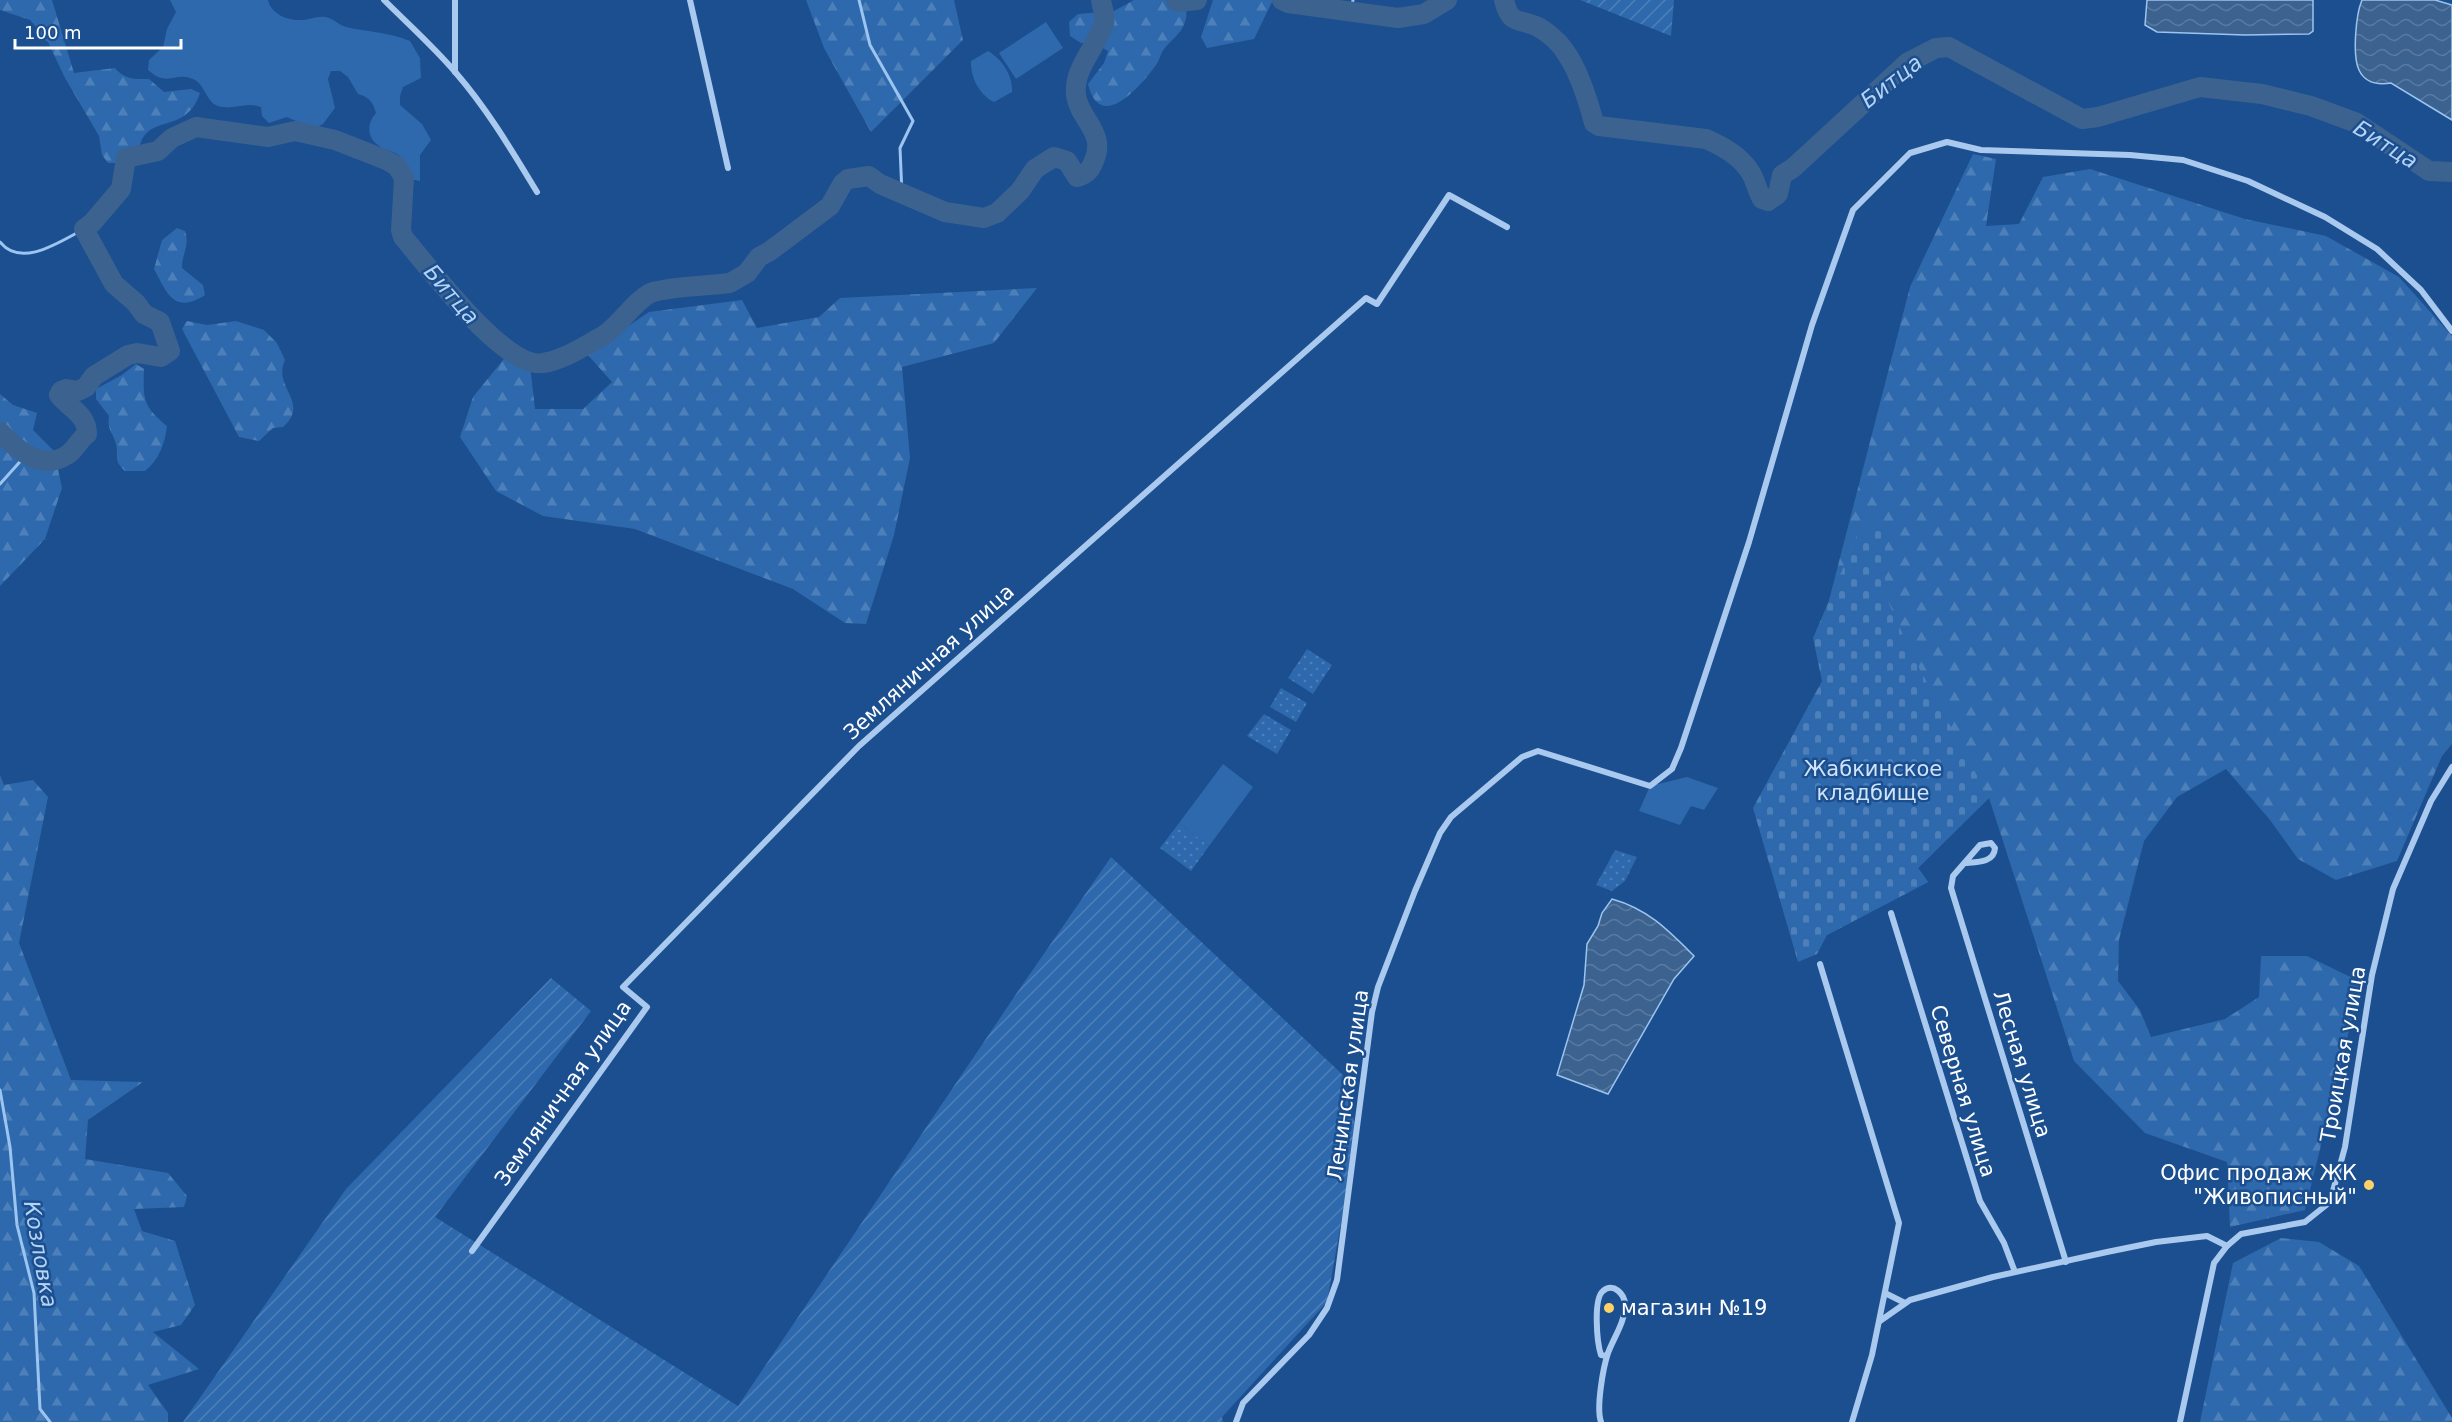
<svg xmlns="http://www.w3.org/2000/svg" width="2452" height="1422" viewBox="0 0 2452 1422" font-family="'DejaVu Sans',sans-serif">
<defs>
<pattern id="forest-firs" width="22" height="20" patternUnits="userSpaceOnUse" patternTransform="scale(1.5)"><rect width="22" height="20" fill="#2e69ad"/><path d="M5 1l3.5 6h-7zM16 11l3.5 6h-7z" fill="#4d80b9"/></pattern>
<pattern id="cemetery-stones" width="16" height="16" patternUnits="userSpaceOnUse" patternTransform="scale(1.5)"><rect width="16" height="16" fill="#2e69ad"/><path d="M2 7V4a2 2 0 0 1 4 0v3zM10 15v-3a2 2 0 0 1 4 0v3z" fill="#4d80b9"/></pattern>
<pattern id="park-dots" width="8" height="8" patternUnits="userSpaceOnUse" patternTransform="scale(1.5)"><rect width="8" height="8" fill="#2e69ad"/><path d="M2 2h.1M6 6h.1" fill="none" stroke="#4d80b9" stroke-width="1.8" stroke-linecap="round"/></pattern>
<pattern id="garden-furrows" width="10" height="10" patternUnits="userSpaceOnUse" patternTransform="scale(1.5)"><rect width="10" height="10" fill="#2e69ad"/><path d="M-1 1l2-2M0 10L10 0M9 11l2-2" fill="none" stroke="#4d80b9"/></pattern>
<pattern id="water-waves" width="16" height="10" patternUnits="userSpaceOnUse" patternTransform="scale(1.5)"><rect width="16" height="10" fill="#3c6290"/><path d="M0 5q4-4 8 0t8 0" fill="none" stroke="#597aa1"/></pattern>
</defs>
<rect width="100%" height="100%" fill="#1b4f8f"/>
<g fill="#2e69ad">
<path d="M170,0H268C271,14 288,21 301,20C310,20 320,14 329,18C335,20 339,25 346,27C367,32 389,32 410,41L420,58L421,78L403,87L400,96V105L422,124L431,140L420,155V181L410,179C408,169 405,159 397,154C391,150 384,150 379,146C366,137 367,123 376,113C373,102 369,97 358,94L348,77L340,71H331L328,79L335,108L323,124L314,129L287,117L269,123L262,116L261,107C245,101 233,111 218,106C206,102 205,84 193,79C174,71 168,88 148,70L149,60L163,47L167,29L176,12Z"/>
<polygon points="1046,22 1063,48 1016,79 999,53"/>
<path d="M988,51C1002,59 1013,76 1012,92L994,102C980,96 970,77 971,61Z"/>
<polygon points="1223,764 1253,787 1209,846 1179,823"/>
<polygon points="1687,777 1718,788 1704,810 1691,806 1680,825 1639,811 1650,786"/>
</g>
<g fill="url(#forest-firs)">
<path d="M0,0H52L74,73L115,68C125,80 134,79 149,79L164,92L191,89L200,93C186,135 150,113 140,145L122,155L117,163H108L102,155L99,136L65,78L48,42L40,37L37,28L30,20L0,10Z"/>
<polygon points="806,0 954,0 963,40 871,132 824,48"/>
<path d="M1134,0H1183C1186,7 1188,15 1185,22C1181,35 1169,41 1162,52C1160,56 1159,61 1156,65C1141,86 1100,134 1088,84L1104,63L1108,51L1094,43H1081L1070,36L1069,22L1078,14L1114,11Z"/>
<polygon points="1213,0 1273,0 1254,39 1207,48 1201,37"/>
<polygon points="1973,154 1996,159 1986,226 2019,224 2043,177 2090,169 2245,219 2326,236 2399,277 2452,336 2452,744 2442,756 2397,861 2336,880 2298,859 2270,820 2226,769 2177,797 2144,841 2119,940 2118,981 2140,1010 2151,1037 2225,1019 2259,997 2261,956 2307,956 2361,982 2305,1210 2230,1227 2227,1162 2145,1133 2074,1061 1989,798 1918,868 1928,882 1827,935 1841,688 1820,635 1910,287"/>
<path d="M177,228L185,231C190,246 182,253 182,268L203,285L205,295C174,315 167,293 154,269L162,240Z"/>
<polygon points="1037,288 994,343 902,367 910,458 894,535 866,624 845,623 793,589 635,529 543,516 496,491 460,437 473,397 507,355 530,365 535,409 583,409 612,382 587,354 649,312 742,300 757,328 819,317 840,298"/>
<path d="M187,321L207,325L236,321L264,330L277,343L285,360C272,388 311,402 283,427L273,428L259,441L239,437L182,329Z"/>
<path d="M136,364L144,369C143,400 143,406 167,426C165,443 159,460 145,471H125C113,460 119,458 116,444C113,432 107,431 109,416L96,399V389L122,375Z"/>
<polygon points="0,394 13,405 37,413 33,430 54,451 62,488 45,539 0,586"/>
<polygon points="0,775 4,785 33,780 48,797 19,943 71,1080 143,1082 88,1120 85,1159 168,1173 187,1196 184,1207 134,1209 142,1231 175,1241 195,1305 181,1325 153,1332 199,1369 148,1385 168,1413 168,1422 0,1422"/>
<polygon points="2281,1238 2319,1242 2359,1266 2452,1418 2452,1422 2200,1422 2233,1263"/>
</g>
<polygon fill="url(#cemetery-stones)" points="1885,523 1885,594 1910,651 1989,798 1918,868 1928,882 1827,935 1817,954 1798,962 1753,808 1822,681 1813,638 1859,531"/>
<g fill="url(#park-dots)">
<polygon points="1307,649 1332,665 1313,694 1288,678"/>
<polygon points="1281,688 1307,703 1296,722 1270,707"/>
<polygon points="1264,714 1291,730 1277,754 1247,736"/>
<polygon points="1179,823 1209,846 1191,871 1160,848"/>
<polygon points="1615,850 1637,857 1625,881 1612,891 1596,885"/>
</g>
<g fill="url(#garden-furrows)">
<polygon points="1580,0 1674,0 1671,36"/>
<polygon points="1111,857 1343,1075 1357,1133 1327,1302 1222,1417 1223,1422 183,1422 346,1189 551,978 591,1011 435,1217 738,1406 1025,981"/>
</g>
<g fill="url(#water-waves)" stroke="#9cc4f0" stroke-width="1.5">
<polygon points="2147,0 2313,0 2313,31 2309,34 2245,35 2157,32 2145,25"/>
<path d="M2362,0H2435L2452,5V120L2391,83C2378,85 2365,83 2359,70C2352,55 2356,14 2362,0Z"/>
<path d="M1612,899C1648,909 1668,930 1694,956L1674,979L1608,1094L1557,1075L1584,985L1587,944L1598,926L1602,913Z"/>
</g>
<g fill="none" stroke-linecap="round" stroke-linejoin="round">
<g stroke="#9cc4f0" stroke-width="3">
<polyline points="859,0 870,45 913,121 900,148 902,194"/>
<polyline points="1351,12 1353,0"/>
<path d="M0,242C21,269 61,241 84,229"/>
<polyline points="0,484 26,455"/>
<polyline points="0,1090 10,1147 17,1225 34,1293 40,1409 50,1422"/>
</g>
<g stroke="#3c6290" stroke-width="20">
<polyline points="1176,0 1178,2 1197,0"/>
<polyline points="1282,0 1288,3 1398,18 1424,14 1447,0"/>
<path d="M1504,0C1510,25 1517,18 1536,26C1545,30 1559,42 1564,50C1578,69 1588,100 1594,123L1599,126L1706,139C1725,147 1744,158 1753,177C1756,184 1758,192 1762,199L1768,201L1778,194L1782,175L1793,168L1907,63L1936,48L1949,47L2082,119L2098,117L2200,87L2262,94L2311,106L2357,123L2429,171L2452,172"/>
<path d="M0,432C18,450 41,472 67,455C75,450 79,440 87,434C87,414 70,409 59,395L61,391L66,389L78,391L86,387L94,376L128,355L137,353L161,357L170,351L160,322L144,314L136,303L114,284L84,229L92,223L121,189L126,158L158,151L172,138L196,127L268,137L295,131L335,140L386,160L397,166L404,178L401,230L403,237C427,265 505,370 543,363C563,360 583,347 601,337C618,328 637,297 653,292C675,286 706,286 730,283L747,273L759,257L770,251L830,206L843,183L848,179L869,176L880,184L945,212L984,218L997,213L1020,191L1035,169L1054,157L1067,161L1077,177C1085,175 1090,171 1093,163C1108,133 1079,120 1076,95C1073,68 1097,47 1104,23C1106,16 1102,7 1101,0"/>
</g>
<g stroke="#a9c9ee" stroke-width="6">
<path d="M384,0C408,24 434,47 456,73C488,110 512,151 537,192"/>
<polyline points="455,0 455,72"/>
<polyline points="690,0 728,168"/>
<path d="M1965,863C1977,862 1994,863 1995,848L1991,843L1980,845L1953,876L1951,888L2066,1262"/>
<polyline points="1891,913 1980,1201 2004,1243 2015,1272"/>
<polyline points="1820,964 1899,1223 1872,1355 1852,1422"/>
<polyline points="472,1251 647,1007 623,987 859,746 1366,298 1377,304 1449,195 1507,227"/>
<polyline points="1885,1293 1905,1303"/>
<polyline points="1880,1321 1910,1300 1993,1277 2107,1252 2156,1242 2207,1236 2227,1246"/>
<polyline points="1236,1422 1243,1403 1309,1335 1327,1308 1337,1280 1372,1012 1378,987 1415,891 1440,833 1451,817 1522,757 1538,751 1650,786 1672,769 1681,748 1749,542 1812,325 1853,210 1910,153 1947,142 1981,150 2130,155 2183,160 2248,181 2325,217 2377,249 2421,290 2452,331"/>
<path d="M1601,1422C1596,1408 1603,1368 1608,1353C1614,1337 1625,1322 1625,1305C1625,1294 1613,1282 1603,1291C1593,1299 1597,1343 1601,1355L1607,1356"/>
<polyline points="2180,1422 2214,1263 2227,1246 2241,1234 2305,1222 2330,1202 2345,1147 2372,975 2393,889 2431,801 2452,767"/>
</g>
</g>
<g fill="#ffd166" stroke="#1b4f8f" stroke-width="2">
<circle cx="2369" cy="1185" r="6"/>
<circle cx="1609" cy="1308" r="6"/>
</g>
<g text-anchor="middle" stroke-width="5" stroke-linejoin="round" paint-order="stroke">
<g font-size="21" fill="#fff" stroke="#1b4f8f">
<text transform="translate(929 662) rotate(-42)" y="7">Земляничная улица</text>
<text transform="translate(2343 1054) rotate(-80)" y="7">Троицкая улица</text>
<text transform="translate(2022 1064) rotate(73)" y="7">Лесная улица</text>
<text transform="translate(1348 1085) rotate(-82)" y="7">Ленинская улица</text>
<text transform="translate(1963 1091) rotate(73)" y="7">Северная улица</text>
<text transform="translate(563 1093) rotate(-55)" y="7">Земляничная улица</text>
</g>
<g font-size="21" fill="#cfe3fa" stroke="#1b4f8f">
<text x="1873" y="776">Жабкинское<tspan x="1873" dy="24">кладбище</tspan></text>
</g>
<g font-size="21" fill="#fff" stroke="#1b4f8f" text-anchor="end">
<text x="2357" y="1180">Офис продаж ЖК<tspan x="2357" dy="24">"Живописный"</tspan></text>
<text x="1621" y="1315" text-anchor="start">магазин №19</text>
</g>
<g font-size="22" font-style="italic" fill="#b5d3f5" stroke="#1b4f8f">
<text transform="translate(1891 81) rotate(-38)" y="8">Битца</text>
<text transform="translate(2386 144) rotate(32)" y="8">Битца</text>
<text transform="translate(452 294) rotate(49)" y="8">Битца</text>
<text transform="translate(41 1254) rotate(80)" y="8">Козловка</text>
</g>
</g>
<path d="M15 39v9h166v-9" fill="none" stroke="#ffffff" stroke-width="3"/>
<text x="24" y="39" font-size="18" fill="#ffffff" stroke="#1b4f8f" stroke-width="4.5" paint-order="stroke">100 m</text>
</svg>
